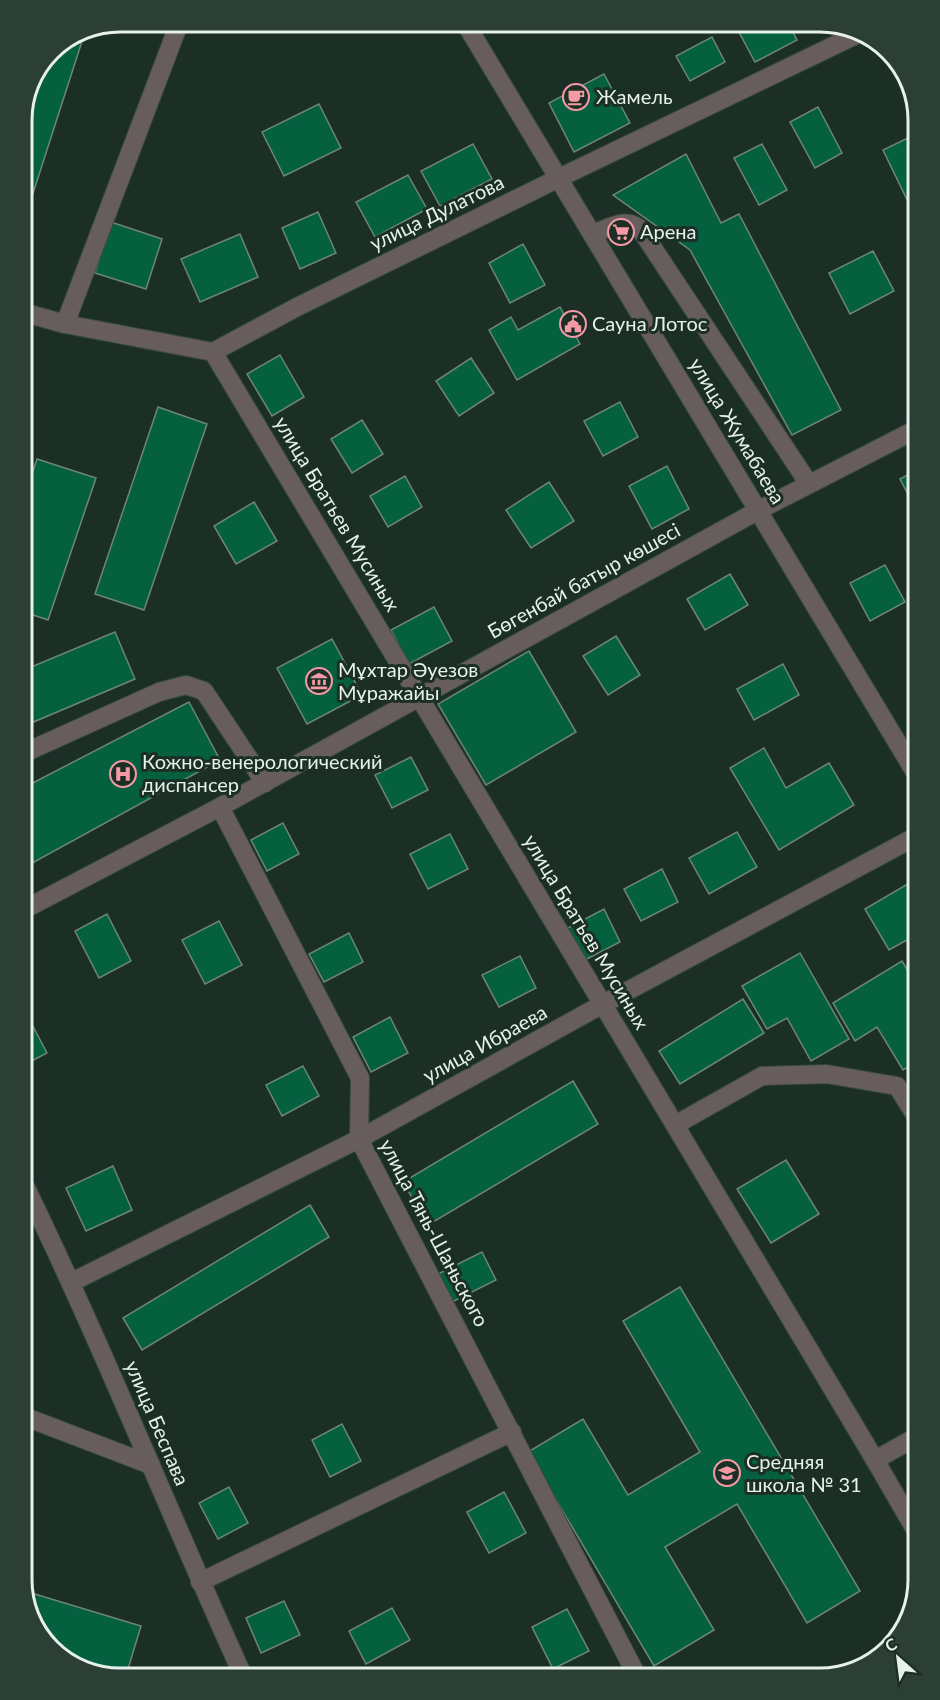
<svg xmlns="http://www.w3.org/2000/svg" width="940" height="1700" viewBox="0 0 940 1700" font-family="Lato,sans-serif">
<rect width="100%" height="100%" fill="#1c2f26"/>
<g fill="#056040" stroke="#6f8579" stroke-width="1.5">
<polygon points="733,21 787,21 797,40 755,62"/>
<polygon points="84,35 27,212 22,210 21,113 50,50"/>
<polygon points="712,37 725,62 690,81 676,56"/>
<polygon points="604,74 630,123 574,152 549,103"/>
<polygon points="319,104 341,148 284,176 262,132"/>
<polygon points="818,107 842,153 815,168 790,122"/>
<polygon points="912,136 912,210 883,150"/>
<polygon points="473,144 492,179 440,206 421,171"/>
<polygon points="762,144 787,190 759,205 734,158"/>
<polygon points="686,154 721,223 739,214 841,410 792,435 690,250 613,195"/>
<polygon points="408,175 427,209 375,237 356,202"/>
<polygon points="318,212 336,253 300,269 282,228"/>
<polygon points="111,222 162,239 146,289 95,273"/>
<polygon points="240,234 258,277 200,302 181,259"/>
<polygon points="523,244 545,285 510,303 489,263"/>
<polygon points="873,251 894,291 850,314 829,273"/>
<polygon points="560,307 580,344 517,380 489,330 511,317 518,330"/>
<polygon points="280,355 304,397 272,416 247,374"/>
<polygon points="471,358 494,393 459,416 436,381"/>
<polygon points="620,402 638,437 603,456 584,421"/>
<polygon points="158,407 207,424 144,610 95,594"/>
<polygon points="362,420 383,454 352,473 331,439"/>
<polygon points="37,459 96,478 48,620 24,612 23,502"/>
<polygon points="667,466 689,509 652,529 629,486"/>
<polygon points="913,472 913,504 900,479"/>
<polygon points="405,476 422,507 388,527 370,496"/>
<polygon points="549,482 574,521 531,548 506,510"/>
<polygon points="254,502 277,541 236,564 214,526"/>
<polygon points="885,565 905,602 870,621 850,583"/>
<polygon points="730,574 748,605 705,630 687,599"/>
<polygon points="434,607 452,641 409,664 391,630"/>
<polygon points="115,632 135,679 24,726 24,670"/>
<polygon points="616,636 640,675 608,695 583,656"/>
<polygon points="332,639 362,695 307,724 277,668"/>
<polygon points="529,651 576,732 486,785 438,704"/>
<polygon points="783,664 799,695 754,720 737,689"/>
<polygon points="189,702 220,760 25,867 25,815 30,812 25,802 25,787"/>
<polygon points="764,748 786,788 829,763 854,805 779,850 730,768"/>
<polygon points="411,757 428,790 392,808 375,775"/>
<polygon points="283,823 299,854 267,871 251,840"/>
<polygon points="737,832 757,867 709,894 689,858"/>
<polygon points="450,834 468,869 428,889 410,854"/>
<polygon points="662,869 678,902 641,921 624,889"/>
<polygon points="911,882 915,889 916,935 889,950 865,909"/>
<polygon points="604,909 620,942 583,961 566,929"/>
<polygon points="107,914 131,961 99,978 75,931"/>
<polygon points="219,921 242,965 205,984 182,940"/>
<polygon points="349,933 363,962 324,982 309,954"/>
<polygon points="800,953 849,1039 811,1061 787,1018 767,1029 742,986"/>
<polygon points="520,956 536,988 499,1007 482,975"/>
<polygon points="902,961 916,984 916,1062 903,1070 877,1027 855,1041 833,1003"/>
<polygon points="743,999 764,1033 680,1084 659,1051"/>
<polygon points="28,1017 47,1053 26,1064 26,1018"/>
<polygon points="390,1017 408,1053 371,1072 353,1037"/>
<polygon points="303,1066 319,1096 282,1116 266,1085"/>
<polygon points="916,1069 916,1088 908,1074"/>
<polygon points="573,1081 598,1124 428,1225 403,1182"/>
<polygon points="786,1160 819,1214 771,1243 737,1189"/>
<polygon points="113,1166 132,1210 86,1231 66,1188"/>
<polygon points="310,1205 329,1237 142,1350 123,1318"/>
<polygon points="482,1252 496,1280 450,1303 436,1275"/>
<polygon points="680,1287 860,1591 807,1623 737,1504 665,1547 714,1630 654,1666 528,1452 583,1419 628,1495 700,1452 623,1321"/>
<polygon points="342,1424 361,1461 330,1477 312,1440"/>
<polygon points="229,1487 248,1523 218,1539 199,1503"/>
<polygon points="504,1492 526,1533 489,1553 467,1512"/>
<polygon points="28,1592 141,1626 125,1679 113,1679 64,1662 29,1619"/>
<polygon points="284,1601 300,1635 261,1653 246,1618"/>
<polygon points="392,1608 410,1640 366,1664 349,1631"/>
<polygon points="567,1609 589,1651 553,1669 532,1627"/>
</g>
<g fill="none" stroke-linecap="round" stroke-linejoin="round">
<defs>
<g id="minor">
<polyline points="464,21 915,772"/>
<path d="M592,234C609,228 627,216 641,230L809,484"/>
<polyline points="22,312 65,324 213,352 297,307 559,178 860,33"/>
<polyline points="65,324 180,21"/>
<polyline points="213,352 875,1460 919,1536"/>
<polyline points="24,753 159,692 186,685 204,691 265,783"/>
<polyline points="220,807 360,1078 359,1139 636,1674"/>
<polyline points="25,909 220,807 759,510 913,431"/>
<polyline points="675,1125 762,1076 826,1074 897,1086 916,1116"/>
<path d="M26,1188C104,1349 170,1515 244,1678"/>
<polyline points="72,1282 359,1139 603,1004 915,837"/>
<polyline points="28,1418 151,1465"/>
<polyline points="875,1460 918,1436"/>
<polyline points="200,1582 512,1432"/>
<polyline points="857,1671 862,1669"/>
</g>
</defs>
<use href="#minor" stroke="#384a42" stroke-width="20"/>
<use href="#minor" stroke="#675d5d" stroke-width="18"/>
</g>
<defs>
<symbol id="cafe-ring" viewBox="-11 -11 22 22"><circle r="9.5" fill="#1c2f26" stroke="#f49aa4" stroke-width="1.5"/><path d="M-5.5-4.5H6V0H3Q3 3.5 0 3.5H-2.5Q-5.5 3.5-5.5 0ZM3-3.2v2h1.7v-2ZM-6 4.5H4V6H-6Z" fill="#f49aa4"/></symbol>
<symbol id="supermarket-ring" viewBox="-11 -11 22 22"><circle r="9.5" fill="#1c2f26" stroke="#f49aa4" stroke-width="1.5"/><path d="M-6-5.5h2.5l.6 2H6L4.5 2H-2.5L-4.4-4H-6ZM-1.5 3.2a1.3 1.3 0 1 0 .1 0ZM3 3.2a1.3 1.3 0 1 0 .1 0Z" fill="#f49aa4"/></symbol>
<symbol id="civic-ring" viewBox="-11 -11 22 22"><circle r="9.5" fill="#1c2f26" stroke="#f49aa4" stroke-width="1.5"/><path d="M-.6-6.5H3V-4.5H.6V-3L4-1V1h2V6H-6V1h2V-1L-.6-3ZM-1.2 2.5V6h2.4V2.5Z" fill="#f49aa4"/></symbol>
<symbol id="museum-ring" viewBox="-11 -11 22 22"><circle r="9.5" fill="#1c2f26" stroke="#f49aa4" stroke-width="1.5"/><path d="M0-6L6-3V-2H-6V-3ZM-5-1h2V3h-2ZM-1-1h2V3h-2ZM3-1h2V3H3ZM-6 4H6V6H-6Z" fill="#f49aa4"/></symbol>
<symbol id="hospital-ring" viewBox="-11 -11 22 22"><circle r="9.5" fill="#1c2f26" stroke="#f49aa4" stroke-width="1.5"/><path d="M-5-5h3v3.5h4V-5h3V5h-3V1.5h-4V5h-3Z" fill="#f49aa4"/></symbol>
<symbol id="school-ring" viewBox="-11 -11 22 22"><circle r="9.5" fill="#1c2f26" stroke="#f49aa4" stroke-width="1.5"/><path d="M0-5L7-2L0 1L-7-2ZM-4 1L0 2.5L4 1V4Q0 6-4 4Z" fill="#f49aa4"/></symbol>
</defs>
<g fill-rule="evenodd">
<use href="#cafe-ring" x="561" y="82" width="30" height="30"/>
<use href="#supermarket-ring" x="606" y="217" width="30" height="30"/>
<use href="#civic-ring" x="558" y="309" width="30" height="30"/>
<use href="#museum-ring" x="304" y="666" width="30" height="30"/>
<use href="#hospital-ring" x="108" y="759" width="30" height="30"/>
<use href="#school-ring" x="712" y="1458" width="30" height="30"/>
</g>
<g text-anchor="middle" stroke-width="6" stroke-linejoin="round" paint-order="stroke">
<g font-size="20" fill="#e6f1eb" stroke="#1c2f26" text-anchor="start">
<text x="596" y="104">Жамель</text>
<text x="640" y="239">Арена</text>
<text x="592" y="331">Сауна Лотос</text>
<text x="338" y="677">Мұхтар Әуезов<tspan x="338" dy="23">Мұражайы</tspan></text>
<text x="142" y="769">Кожно-венерологический<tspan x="142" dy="23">диспансер</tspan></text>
<text x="746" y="1469">Средняя<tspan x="746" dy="23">школа № 31</tspan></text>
</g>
<g font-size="20" fill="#e6f1eb" stroke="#1c2f26">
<text transform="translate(437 213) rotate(-26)" y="7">улица Дулатова</text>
<text transform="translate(737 431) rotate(59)" y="7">улица Жумабаева</text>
<text transform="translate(337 514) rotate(59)" y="7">улица Братьев Мусиных</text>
<text transform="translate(584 581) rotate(-29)" y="7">Бөгенбай батыр көшесі</text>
<text transform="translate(586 932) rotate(59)" y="7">улица Братьев Мусиных</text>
<text transform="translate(485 1044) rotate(-29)" y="7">улица Ибраева</text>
<text transform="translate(434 1233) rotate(62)" y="7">улица Тянь-Шаньского</text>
<text transform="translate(157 1423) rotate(67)" y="7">улица Беспава</text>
</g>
</g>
<path d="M0 0H940V1700H0ZM120 32H820A88 88 0 0 1 908 120V1580A88 88 0 0 1 820 1668H120A88 88 0 0 1 32 1580V120A88 88 0 0 1 120 32Z" fill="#2c3f36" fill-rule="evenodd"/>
<path fill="none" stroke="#e6f1eb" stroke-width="3" d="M120 32H820A88 88 0 0 1 908 120V1580A88 88 0 0 1 820 1668H120A88 88 0 0 1 32 1580V120A88 88 0 0 1 120 32Z"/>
<g transform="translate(898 1658) rotate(332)" stroke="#1c2f26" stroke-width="4.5" paint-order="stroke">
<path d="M0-4.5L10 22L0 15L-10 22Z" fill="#e6f1eb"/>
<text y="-9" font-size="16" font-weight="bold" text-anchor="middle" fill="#e6f1eb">С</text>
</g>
</svg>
